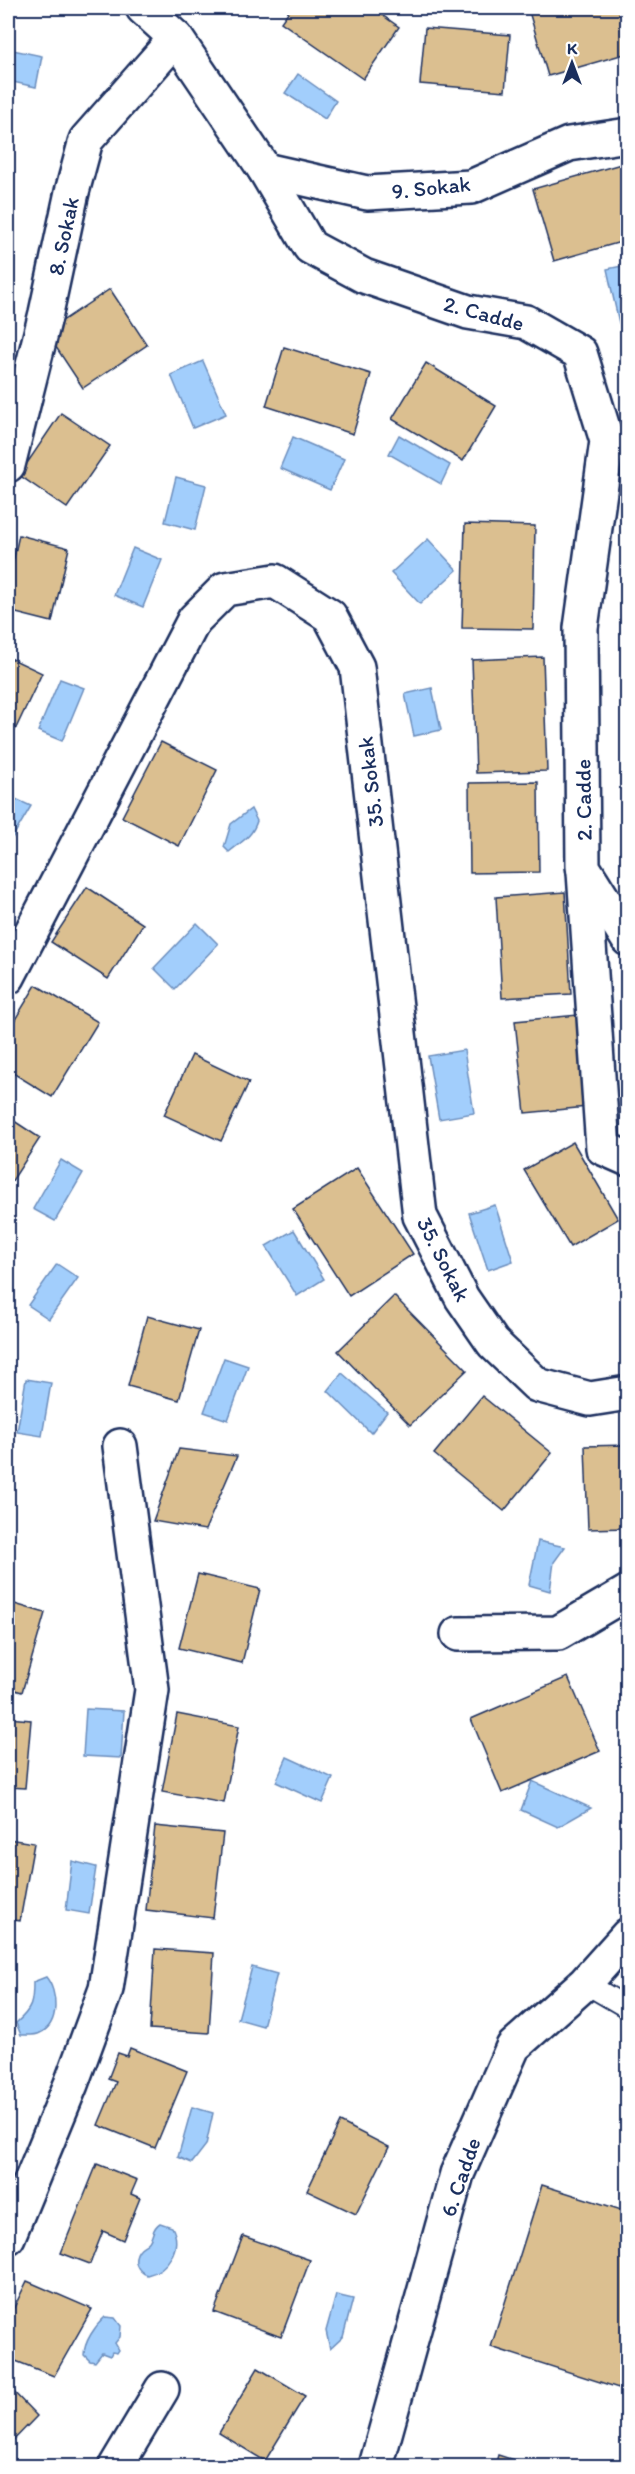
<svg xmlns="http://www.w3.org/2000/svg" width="635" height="2474" viewBox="0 0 635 2474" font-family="Itim,sans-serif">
<rect width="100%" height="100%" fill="#fff"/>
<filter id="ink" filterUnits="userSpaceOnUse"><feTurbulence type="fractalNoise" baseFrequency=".0167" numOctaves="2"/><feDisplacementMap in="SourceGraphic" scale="12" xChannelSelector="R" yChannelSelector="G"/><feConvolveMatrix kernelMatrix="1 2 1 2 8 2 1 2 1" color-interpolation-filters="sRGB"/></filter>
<g filter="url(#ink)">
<g fill="#a2cefc" stroke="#6c8ebd" stroke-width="1.5">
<polygon points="8,49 42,56 36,87 8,81"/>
<polygon points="298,74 336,101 325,119 285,93"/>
<polygon points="627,265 627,321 619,323 607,269"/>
<polygon points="203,361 226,414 193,428 171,375"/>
<polygon points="399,435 450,465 441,484 389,454"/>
<polygon points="293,437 344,459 330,490 280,468"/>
<polygon points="176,477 206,485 195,530 165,522"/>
<polygon points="428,539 457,570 420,604 391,573"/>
<polygon points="133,548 162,560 143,607 114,595"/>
<polygon points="60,679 84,688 62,741 38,731"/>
<polygon points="432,688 441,730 414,736 405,694"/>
<polygon points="9,796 31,806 8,845 8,798"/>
<path d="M251,809L257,821C252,837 242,841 229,852L224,847L231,824Z"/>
<polygon points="197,923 218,944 175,989 154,968"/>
<polygon points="464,1050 474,1113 439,1119 428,1056"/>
<polygon points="61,1160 83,1173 55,1221 33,1209"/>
<polygon points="495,1205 513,1261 488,1270 469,1213"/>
<polygon points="294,1230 324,1279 297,1296 266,1246"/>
<polygon points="57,1264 78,1278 49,1319 28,1305"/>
<polygon points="224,1358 248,1366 228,1420 204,1412"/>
<polygon points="342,1373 387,1412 371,1433 328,1391"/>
<polygon points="26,1379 51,1383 42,1436 17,1432"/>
<polygon points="538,1541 565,1547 554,1562 550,1591 529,1585"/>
<polygon points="86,1709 124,1711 121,1758 83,1756"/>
<polygon points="287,1757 333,1778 322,1803 276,1782"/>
<polygon points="532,1781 591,1808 558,1827 521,1810"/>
<polygon points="72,1861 96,1867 89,1914 66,1910"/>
<polygon points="252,1967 277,1974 263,2026 238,2019"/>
<path d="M46,1977C58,1991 60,2024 40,2033C35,2036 27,2035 21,2035L16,2023C32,2009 33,2003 33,1982Z"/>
<polygon points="192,2107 213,2113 206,2145 192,2163 178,2157"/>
<path d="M160,2223L172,2227C183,2247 167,2271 147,2275C137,2271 132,2260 139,2250C141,2246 148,2245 150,2240C154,2234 152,2228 160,2223Z"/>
<polygon points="336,2295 353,2299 343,2337 330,2349 326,2331"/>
<path d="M105,2317L115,2318L121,2326L120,2337L115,2343L119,2350L117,2353L112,2352L110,2356L102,2353L95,2362L90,2361L84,2355C84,2342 95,2326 105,2317Z"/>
</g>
<g fill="#dbbf90" stroke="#1b2f5e" stroke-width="1.5">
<polygon points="291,8 372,8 399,27 363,79 281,22"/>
<polygon points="528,8 623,8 628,22 628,53 548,76"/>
<polygon points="425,28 510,35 505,91 420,84"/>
<polygon points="628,162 628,240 554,261 533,189"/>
<polygon points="110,289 147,345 83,388 46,332"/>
<polygon points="284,347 371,374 353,434 266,406"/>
<polygon points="426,363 496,406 463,461 392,419"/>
<polygon points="61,413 110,446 67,508 19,475"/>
<polygon points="465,524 535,526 533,629 462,628"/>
<polygon points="19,535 69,548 52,622 8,611 8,584"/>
<polygon points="8,657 42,673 8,745"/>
<polygon points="543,657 547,771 476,773 472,660"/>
<polygon points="161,742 217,770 179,846 122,817"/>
<polygon points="538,782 539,872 470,873 469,783"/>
<polygon points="87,887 143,924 108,979 51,942"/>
<polygon points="565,892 571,994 502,998 496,897"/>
<polygon points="36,985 98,1022 52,1097 8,1070 8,1031"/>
<polygon points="578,1015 587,1107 525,1113 515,1021"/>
<polygon points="192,1055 249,1082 221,1141 164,1115"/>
<polygon points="8,1117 40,1138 8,1187"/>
<polygon points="573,1142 618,1219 570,1247 524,1170"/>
<polygon points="357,1168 413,1254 349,1296 293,1209"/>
<polygon points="394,1296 467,1370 410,1425 338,1351"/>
<polygon points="147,1316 199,1330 179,1400 128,1386"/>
<polygon points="482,1396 552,1453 504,1511 434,1454"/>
<polygon points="628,1445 628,1528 588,1529 585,1446"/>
<polygon points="179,1449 237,1456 205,1530 153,1521"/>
<polygon points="8,1484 12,1485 8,1509"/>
<polygon points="198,1574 260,1589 242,1663 179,1648"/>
<polygon points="8,1602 45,1613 22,1692 8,1688"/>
<polygon points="568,1677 600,1751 502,1793 471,1719"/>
<polygon points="177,1714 239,1726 224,1803 162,1792"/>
<polygon points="8,1718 31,1720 25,1788 8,1787"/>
<polygon points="155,1826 223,1833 213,1918 146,1910"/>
<polygon points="8,1839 34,1843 20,1921 8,1919"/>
<polygon points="155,1949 214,1953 209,2033 150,2029"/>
<polygon points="130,2048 187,2071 155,2148 98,2125 116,2082 108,2079 118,2053 127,2056"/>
<polygon points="340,2122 389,2147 356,2214 307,2191"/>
<polygon points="97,2164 137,2180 131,2194 140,2198 123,2240 103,2231 90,2264 61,2253"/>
<polygon points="542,2185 628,2212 628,2391 491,2347"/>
<polygon points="243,2236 310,2260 281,2337 214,2312"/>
<polygon points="27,2281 92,2309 54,2376 8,2358 8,2320"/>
<polygon points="258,2368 305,2396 265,2461 219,2433"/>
<polygon points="8,2386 37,2416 8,2446"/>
<polygon points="498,2455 533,2466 495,2466"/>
</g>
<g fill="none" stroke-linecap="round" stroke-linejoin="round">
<defs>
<polyline id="lane" points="585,1983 628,2008"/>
<g id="street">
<polyline points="143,8 176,38 265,170 310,247 364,276 468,312 526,322 580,353 607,441 581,628 583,867 628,939"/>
<polyline points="265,170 367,193 471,187 569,144 628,135"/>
<polyline points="8,465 46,313 72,192 86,140 176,38"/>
<polyline points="584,872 603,1148 628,1159"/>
<polyline points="8,977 194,620 225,589 275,581 330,616 357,667 420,1216 462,1298 493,1343 537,1385 590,1399 628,1393"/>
<polyline points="458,1634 558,1633 628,1592"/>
<polyline points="8,2237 71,2084 106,1989 152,1690 120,1446"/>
<polyline points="116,2466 162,2389"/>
<polyline points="376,2466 457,2174 513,2047 585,1983 628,1935"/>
</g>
</defs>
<use href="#lane" stroke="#1b2f5e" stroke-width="24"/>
<use href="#street" stroke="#1b2f5e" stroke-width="38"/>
<use href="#lane" stroke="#fff" stroke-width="20"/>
<use href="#street" stroke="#fff" stroke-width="33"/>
</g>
</g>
<g text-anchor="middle" stroke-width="5" stroke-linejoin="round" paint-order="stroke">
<g font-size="22" fill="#1b2f5e" stroke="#fff">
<text transform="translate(431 187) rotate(-6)" y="8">9. Sokak</text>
<text transform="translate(63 236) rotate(-78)" y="8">8. Sokak</text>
<text transform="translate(484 313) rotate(15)" y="8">2. Cadde</text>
<text transform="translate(370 782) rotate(-97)" y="8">35. Sokak</text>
<text transform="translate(583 800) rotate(-91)" y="8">2. Cadde</text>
<text transform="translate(444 1259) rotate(63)" y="8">35. Sokak</text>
<text transform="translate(460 2177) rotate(-71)" y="8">6. Cadde</text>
</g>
</g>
<rect width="635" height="2474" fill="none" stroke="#fff" stroke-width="30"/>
<rect x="15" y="15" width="605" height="2444" fill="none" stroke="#1b2f5e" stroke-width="2" filter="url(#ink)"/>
<g transform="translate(572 63)" stroke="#ffffff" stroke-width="4.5" paint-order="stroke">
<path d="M0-4.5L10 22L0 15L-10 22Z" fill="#1b2f5e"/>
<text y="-9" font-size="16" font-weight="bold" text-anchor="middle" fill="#1b2f5e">K</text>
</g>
</svg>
